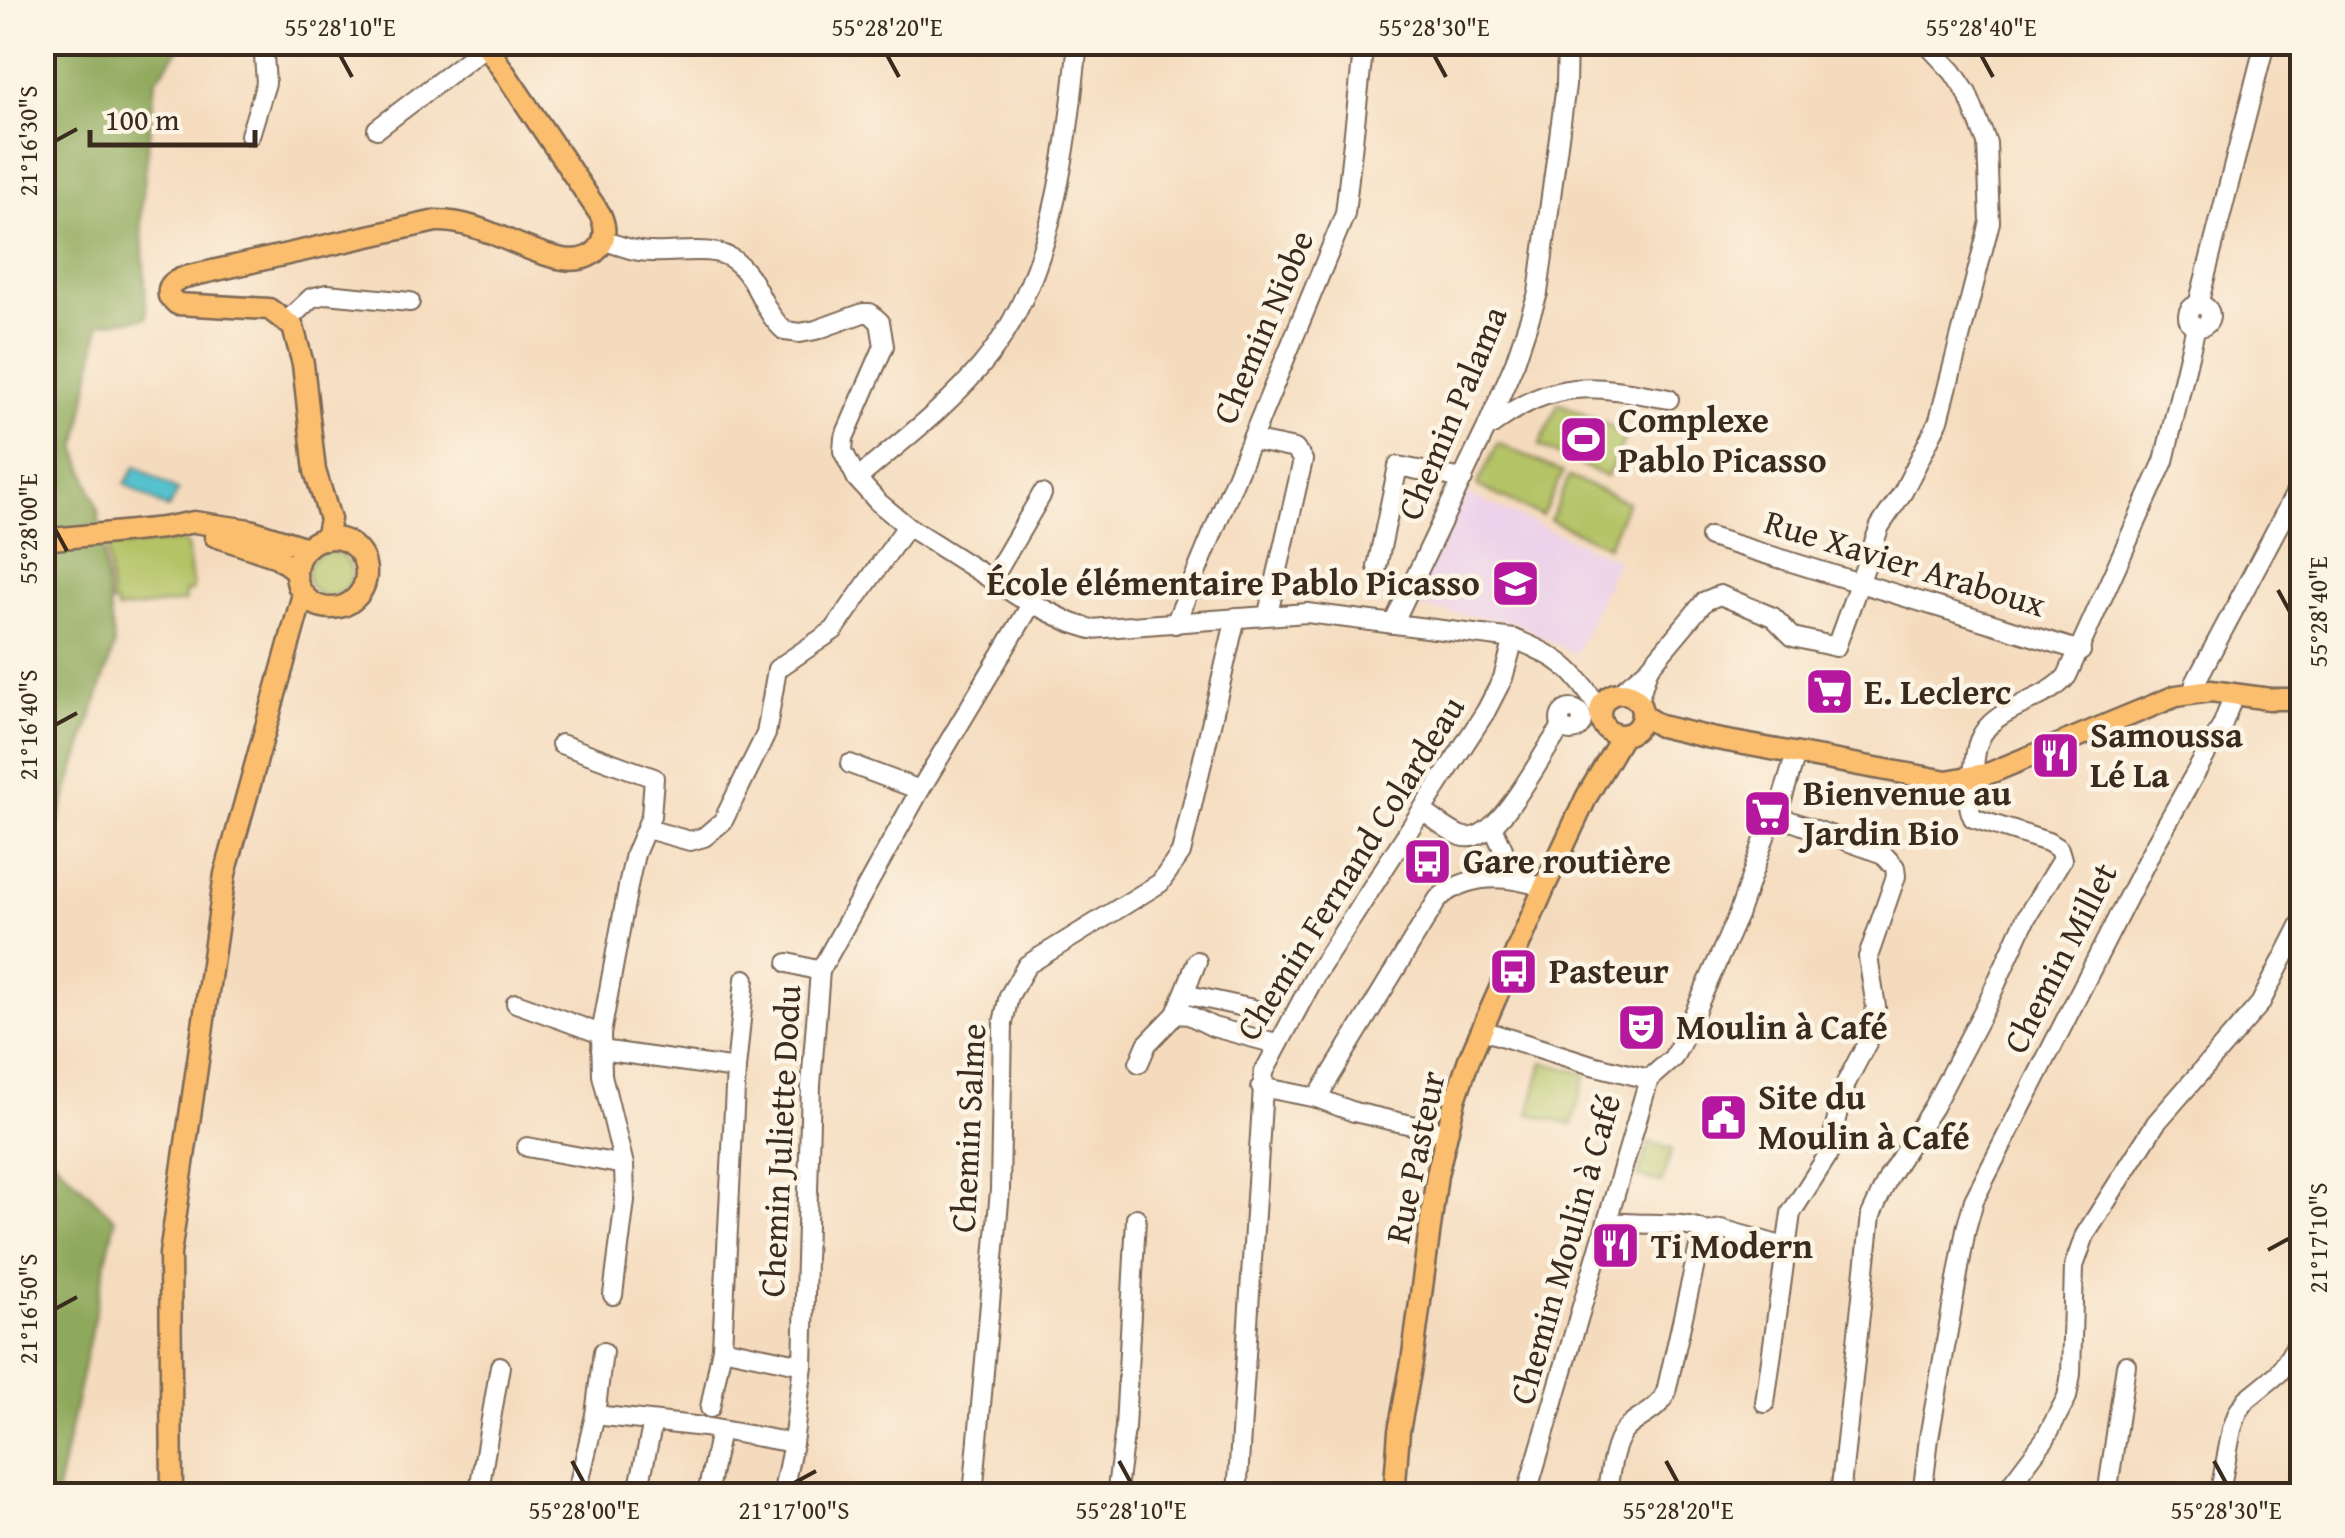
<svg xmlns="http://www.w3.org/2000/svg" width="2345" height="1538" viewBox="0 0 2345 1538" font-family="'Gentium Book Plus',serif">
<rect width="100%" height="100%" fill="#fcf5e5"/>
<filter id="ink" filterUnits="userSpaceOnUse"><feTurbulence type="fractalNoise" baseFrequency=".01" numOctaves="2"/><feDisplacementMap in="SourceGraphic" scale="20" xChannelSelector="R" yChannelSelector="G"/><feConvolveMatrix kernelMatrix="1 2 1 2 8 2 1 2 1" color-interpolation-filters="sRGB"/></filter>
<filter id="wash" filterUnits="userSpaceOnUse"><feTurbulence type="fractalNoise" baseFrequency=".0048" numOctaves="4" result="noise"/><feDisplacementMap in="SourceGraphic" scale="40" xChannelSelector="R" yChannelSelector="G"/><feGaussianBlur stdDeviation="2.25" result="paint"/><feColorMatrix in="noise" values="0 0 0 0 0 0 0 0 0 0 0 0 0 0 0 0 0 1.4 0 .05"/><feComposite in="paint" operator="in"/></filter>
<g filter="url(#wash)">
<rect width="100%" height="100%" fill="#f5dbbe"/>
<polygon fill="#ecd1ea" points="1465,493 1617,560 1575,655 1517,623 1412,606"/>
<g fill="#b4c366" stroke="#787642" stroke-width="2.5">
<polygon points="1559,403 1627,434 1607,477 1539,446"/>
<polygon points="1498,443 1563,473 1542,516 1477,486"/>
<polygon points="1569,477 1627,502 1608,546 1550,520"/>
<polygon points="181,541 187,544 193,590 185,592 185,602 117,610 116,604 112,604 107,547"/>
<circle cx="329" cy="574" r="22"/>
<polygon points="1543,1062 1586,1074 1572,1125 1529,1114"/>
<polygon points="1649,1142 1672,1149 1661,1183 1638,1176"/>
</g>
<g fill="#8fa95b" stroke="#656a3c" stroke-width="2.5">
<polygon points="43,43 183,43 155,81 141,213 147,318 100,323 77,449 98,509 114,647 43,868 42,114 49,96 43,89"/>
<polygon points="43,1149 115,1219 56,1496 42,1495"/>
</g>
<polygon fill="#55c2ce" stroke="#487676" stroke-width="2.5" points="136,466 178,491 168,509 125,484"/>
<g fill="none" stroke-linecap="round" stroke-linejoin="round">
<polyline stroke="#55c2ce" stroke-width="4" points="2284,1496 2288,1472 2302,1445"/>
</g>
</g>
<g filter="url(#ink)">
<g fill="none" stroke-linecap="round" stroke-linejoin="round">
<defs>
<g id="minor">
<polyline points="377,129 486,46"/>
<polyline points="250,135 266,83 263,42"/>
<path d="M605,241C620,246 636,252 651,252C677,254 714,244 735,261C759,280 762,312 785,331L800,333L816,330L863,313H870L880,322L884,346L844,438L843,451L857,479L878,502L907,526L1019,597L1072,623L1091,629L1307,613L1514,639C1558,656 1576,670 1600,711"/>
<polyline points="2198,305 2265,43"/>
<circle cx="2199" cy="316" r="11"/>
<polyline points="288,320 311,298 327,294 410,302"/>
<path d="M1491,426C1555,377 1594,385 1669,399"/>
<polyline points="1251,440 1295,449 1303,460 1268,614"/>
<path d="M857,479C899,443 945,409 981,366C1053,282 1067,149 1078,42"/>
<polyline points="1710,537 2081,651"/>
<polyline points="1377,567 1398,466 1463,479"/>
<polyline points="993,578 1042,494"/>
<polyline points="1175,624 1345,214 1364,42"/>
<polyline points="1393,624 1486,429 1515,362 1538,293 1566,85 1567,42"/>
<polyline points="2194,692 2195,683 2302,481"/>
<polyline points="1619,693 1648,669 1705,601 1720,595 1773,617 1793,637 1836,647 1880,526 1903,492 1939,420 1990,222 1987,143 1967,93 1953,72 1925,42"/>
<polyline points="1638,701 1648,670"/>
<circle cx="1571" cy="720" r="11"/>
<polyline points="561,744 654,778 651,816 635,854 629,881 601,1034 602,1075 624,1165 625,1200 613,1295"/>
<polyline points="850,764 920,790"/>
<path d="M1422,811C1434,818 1448,831 1461,836C1497,850 1542,750 1562,727"/>
<polyline points="1493,827 1503,849 1507,878"/>
<polyline points="647,829 690,841 704,837 723,821 766,734 777,669 834,630 907,526"/>
<polyline points="788,963 820,971"/>
<polyline points="1184,994 1253,1009"/>
<polyline points="516,1003 601,1034"/>
<polyline points="1176,1014 1189,1015 1213,1027 1276,1044"/>
<polyline points="1482,1030 1592,1065 1649,1079"/>
<polyline points="601,1050 736,1069"/>
<polyline points="1139,1063 1147,1044 1176,1014 1197,961"/>
<polyline points="1261,1087 1317,1098 1354,1112 1447,1133"/>
<path d="M1317,1098L1438,899C1468,872 1509,875 1544,888"/>
<polyline points="527,1147 624,1165"/>
<path d="M1608,1221C1637,1227 1684,1219 1707,1232L1721,1229L1785,1247"/>
<polyline points="722,1348 803,1365"/>
<polyline points="1765,1403 1791,1213 1828,1155 1846,1083 1871,1035 1876,1007 1868,957 1896,876 1895,867 1883,854 1777,816"/>
<polyline points="710,1408 722,1348 736,1069 745,979"/>
<polyline points="595,1415 704,1427 793,1443"/>
<polyline points="709,1485 720,1430"/>
<polyline points="478,1496 500,1366"/>
<polyline points="576,1496 595,1415 603,1352"/>
<polyline points="637,1496 653,1422"/>
<polyline points="782,1496 793,1443 803,1365 811,1085 820,971 920,790 1032,603"/>
<polyline points="973,1496 1000,1190 1003,1023 1009,996 1027,965 1160,883 1181,853 1236,617"/>
<polyline points="1116,1496 1125,1428 1136,1218"/>
<polyline points="1237,1496 1264,1072 1316,974 1486,711 1503,678 1514,639"/>
<polyline points="1526,1496 1649,1079 1673,1058 1681,1043 1738,915 1768,828 1777,816 1796,754"/>
<path d="M1606,1496C1610,1476 1612,1447 1624,1431C1638,1415 1658,1413 1666,1392L1700,1242L1707,1232"/>
<path d="M1840,1496L1871,1215L1889,1176L1933,1107L1986,1006L2026,918L2062,859L2059,849L2048,842L1973,818C1965,801 1970,790 1973,772C1975,762 1975,750 1979,741C1993,705 2044,704 2067,676L2164,461L2196,326"/>
<polyline points="1922,1496 1929,1438 1966,1229 1974,1200 2153,848 2222,726 2234,694"/>
<polyline points="2002,1496 2045,1439 2067,1397 2071,1374 2074,1266 2085,1235 2156,1123 2260,1004 2302,922"/>
<polyline points="2107,1496 2126,1365"/>
<polyline points="2219,1496 2232,1429 2238,1412 2247,1399 2279,1373 2302,1336"/>
</g>
<g id="major">
<polyline points="215,536 277,557 296,571"/>
<circle cx="331" cy="573" r="35"/>
<path d="M326,539L330,519L315,471L303,364L293,327L269,309L177,304L169,296C167,284 175,281 185,277L436,221C481,220 519,251 563,259C593,264 614,243 600,214L484,42"/>
<polyline points="42,540 163,528 194,522 250,530 307,548"/>
<circle cx="1621" cy="714" r="21"/>
<polyline points="1642,715 1660,726 1711,738 1947,781 1990,773 2176,696 2211,691 2270,699 2302,699"/>
<polyline points="172,1496 170,1254 225,874 303,594"/>
<polyline points="1394,1496 1399,1431 1412,1362 1437,1175 1455,1100 1469,1059 1544,888 1587,796 1623,735"/>
</g>
</defs>
<use href="#minor" stroke="#7c6856" stroke-width="22"/>
<use href="#major" stroke="#7c6856" stroke-width="25"/>
<use href="#minor" stroke="#fff" stroke-width="18"/>
<use href="#major" stroke="#fbbe6e" stroke-width="20"/>
</g>
</g>
<path fill="none" stroke="#3b2a1e" stroke-width="4" d="M340,55L352,77M887,55L899,77M1434,55L1446,77M1981,55L1993,77M55,141L77,129M55,529L67,551M2278,590L2290,612M55,725L77,713M2268,1250L2290,1238M55,1309L77,1297M572,1461L584,1483M1119,1461L1131,1483M1666,1461L1678,1483M2214,1461L2226,1483M794,1483L816,1471"/>
<defs>
<symbol id="stadium-square" viewBox="-11 -11 22 22"><rect x="-9" y="-9" width="18" height="18" rx="4" fill="#b5179e" stroke="#fcf5e5"/><path d="M0-5a6.5 5 0 1 0 0 10a6.5 5 0 1 0 0-10ZM-3.5-1.8h7v3.6h-7Z" fill="#fff"/></symbol>
<symbol id="school-square" viewBox="-11 -11 22 22"><rect x="-9" y="-9" width="18" height="18" rx="4" fill="#b5179e" stroke="#fcf5e5"/><path d="M0-5L7-2L0 1L-7-2ZM-4 1L0 2.5L4 1V4Q0 6-4 4Z" fill="#fff"/></symbol>
<symbol id="supermarket-square" viewBox="-11 -11 22 22"><rect x="-9" y="-9" width="18" height="18" rx="4" fill="#b5179e" stroke="#fcf5e5"/><path d="M-6-5.5h2.5l.6 2H6L4.5 2H-2.5L-4.4-4H-6ZM-1.5 3.2a1.3 1.3 0 1 0 .1 0ZM3 3.2a1.3 1.3 0 1 0 .1 0Z" fill="#fff"/></symbol>
<symbol id="restaurant-square" viewBox="-11 -11 22 22"><rect x="-9" y="-9" width="18" height="18" rx="4" fill="#b5179e" stroke="#fcf5e5"/><path d="M-5-6h1v4h1v-4h1v4h1v-4h1v5L-1.5 .5V6h-2V.5L-5-1ZM5-6V6H3V1.5H1.5Q1.5-4 5-6Z" fill="#fff"/></symbol>
<symbol id="bus-square" viewBox="-11 -11 22 22"><rect x="-9" y="-9" width="18" height="18" rx="4" fill="#b5179e" stroke="#fcf5e5"/><path d="M-5-6H5V4H4V6H2V4H-2V6H-4V4H-5ZM-3.5-4V0h7V-4ZM-3.5 1.2v1.5H-2V1.2ZM2 1.2v1.5H3.5V1.2Z" fill="#fff"/></symbol>
<symbol id="theatre-square" viewBox="-11 -11 22 22"><rect x="-9" y="-9" width="18" height="18" rx="4" fill="#b5179e" stroke="#fcf5e5"/><path d="M-5-5.5Q0-4 5-5.5V0Q5 5 0 6Q-5 5-5 0ZM-3.3-2.5H-1v1.5H-3.3ZM1-2.5H3.3v1.5H1ZM-2.8 1Q0 5.5 2.8 1Z" fill="#fff"/></symbol>
<symbol id="civic-square" viewBox="-11 -11 22 22"><rect x="-9" y="-9" width="18" height="18" rx="4" fill="#b5179e" stroke="#fcf5e5"/><path d="M-.6-6.5H3V-4.5H.6V-3L4-1V1h2V6H-6V1h2V-1L-.6-3ZM-1.2 2.5V6h2.4V2.5Z" fill="#fff"/></symbol>
</defs>
<g fill-rule="evenodd">
<use href="#stadium-square" x="1556" y="412" width="55" height="55"/>
<use href="#school-square" x="1488" y="556" width="55" height="55"/>
<use href="#supermarket-square" x="1802" y="664" width="55" height="55"/>
<use href="#restaurant-square" x="2028" y="728" width="55" height="55"/>
<use href="#supermarket-square" x="1740" y="786" width="55" height="55"/>
<use href="#bus-square" x="1400" y="834" width="55" height="55"/>
<use href="#bus-square" x="1486" y="944" width="55" height="55"/>
<use href="#theatre-square" x="1614" y="1000" width="55" height="55"/>
<use href="#civic-square" x="1696" y="1090" width="55" height="55"/>
<use href="#restaurant-square" x="1588" y="1218" width="55" height="55"/>
</g>
<g text-anchor="middle" stroke-width="9" stroke-linejoin="round" paint-order="stroke">
<g font-size="35" fill="#3b2a1e" stroke="#fcf5e5">
<text transform="translate(1263 327) rotate(-67)" y="12">Chemin Niobe</text>
<text transform="translate(1452 413) rotate(-67)" y="12">Chemin Palama</text>
<text transform="translate(1905 563) rotate(17)" y="12">Rue Xavier Araboux</text>
<text transform="translate(1350 868) rotate(-58)" y="12">Chemin Fernand Colardeau</text>
<text transform="translate(2060 958) rotate(-63)" y="12">Chemin Millet</text>
<text transform="translate(968 1128) rotate(-87)" y="12">Chemin Salme</text>
<text transform="translate(780 1141) rotate(-87)" y="12">Chemin Juliette Dodu</text>
<text transform="translate(1415 1157) rotate(-78)" y="12">Rue Pasteur</text>
<text transform="translate(1565 1249) rotate(-74)" y="12">Chemin Moulin à Café</text>
</g>
<g font-size="35" font-weight="bold" fill="#3b2a1e" stroke="#fcf5e5" text-anchor="start">
<text x="1618" y="432">Complexe<tspan x="1618" dy="40">Pablo Picasso</tspan></text>
<text x="1480" y="595" text-anchor="end">École élémentaire Pablo Picasso</text>
<text x="1864" y="704">E. Leclerc</text>
<text x="2090" y="747">Samoussa<tspan x="2090" dy="40">Lé La</tspan></text>
<text x="1803" y="805">Bienvenue au<tspan x="1803" dy="40">Jardin Bio</tspan></text>
<text x="1463" y="873">Gare routière</text>
<text x="1549" y="983">Pasteur</text>
<text x="1676" y="1039">Moulin à Café</text>
<text x="1758" y="1109">Site du<tspan x="1758" dy="40">Moulin à Café</tspan></text>
<text x="1651" y="1258">Ti Modern</text>
</g>
</g>
<rect width="2345" height="1538" fill="none" stroke="#fcf5e5" stroke-width="110"/>
<path d="M90 130v15h165v-15" fill="none" stroke="#3b2a1e" stroke-width="5"/>
<text x="105" y="130" font-size="30" fill="#3b2a1e" stroke="#fcf5e5" stroke-width="8" paint-order="stroke">100 m</text>
<rect x="55" y="55" width="2235" height="1428" fill="none" stroke="#3b2a1e" stroke-width="4"/>
<g font-size="25" text-anchor="middle" fill="#3b2a1e">
<text x="340" y="36">55°28'10"E</text>
<text x="887" y="36">55°28'20"E</text>
<text x="1434" y="36">55°28'30"E</text>
<text x="1981" y="36">55°28'40"E</text>
<text transform="translate(28 141) rotate(-90)" y="9">21°16'30"S</text>
<text transform="translate(28 529) rotate(-90)" y="9">55°28'00"E</text>
<text transform="translate(2318 612) rotate(-90)" y="9">55°28'40"E</text>
<text transform="translate(28 725) rotate(-90)" y="9">21°16'40"S</text>
<text transform="translate(2318 1238) rotate(-90)" y="9">21°17'10"S</text>
<text transform="translate(28 1309) rotate(-90)" y="9">21°16'50"S</text>
<text x="584" y="1519">55°28'00"E</text>
<text x="794" y="1519">21°17'00"S</text>
<text x="1131" y="1519">55°28'10"E</text>
<text x="1678" y="1519">55°28'20"E</text>
<text x="2226" y="1519">55°28'30"E</text>
</g>
</svg>
